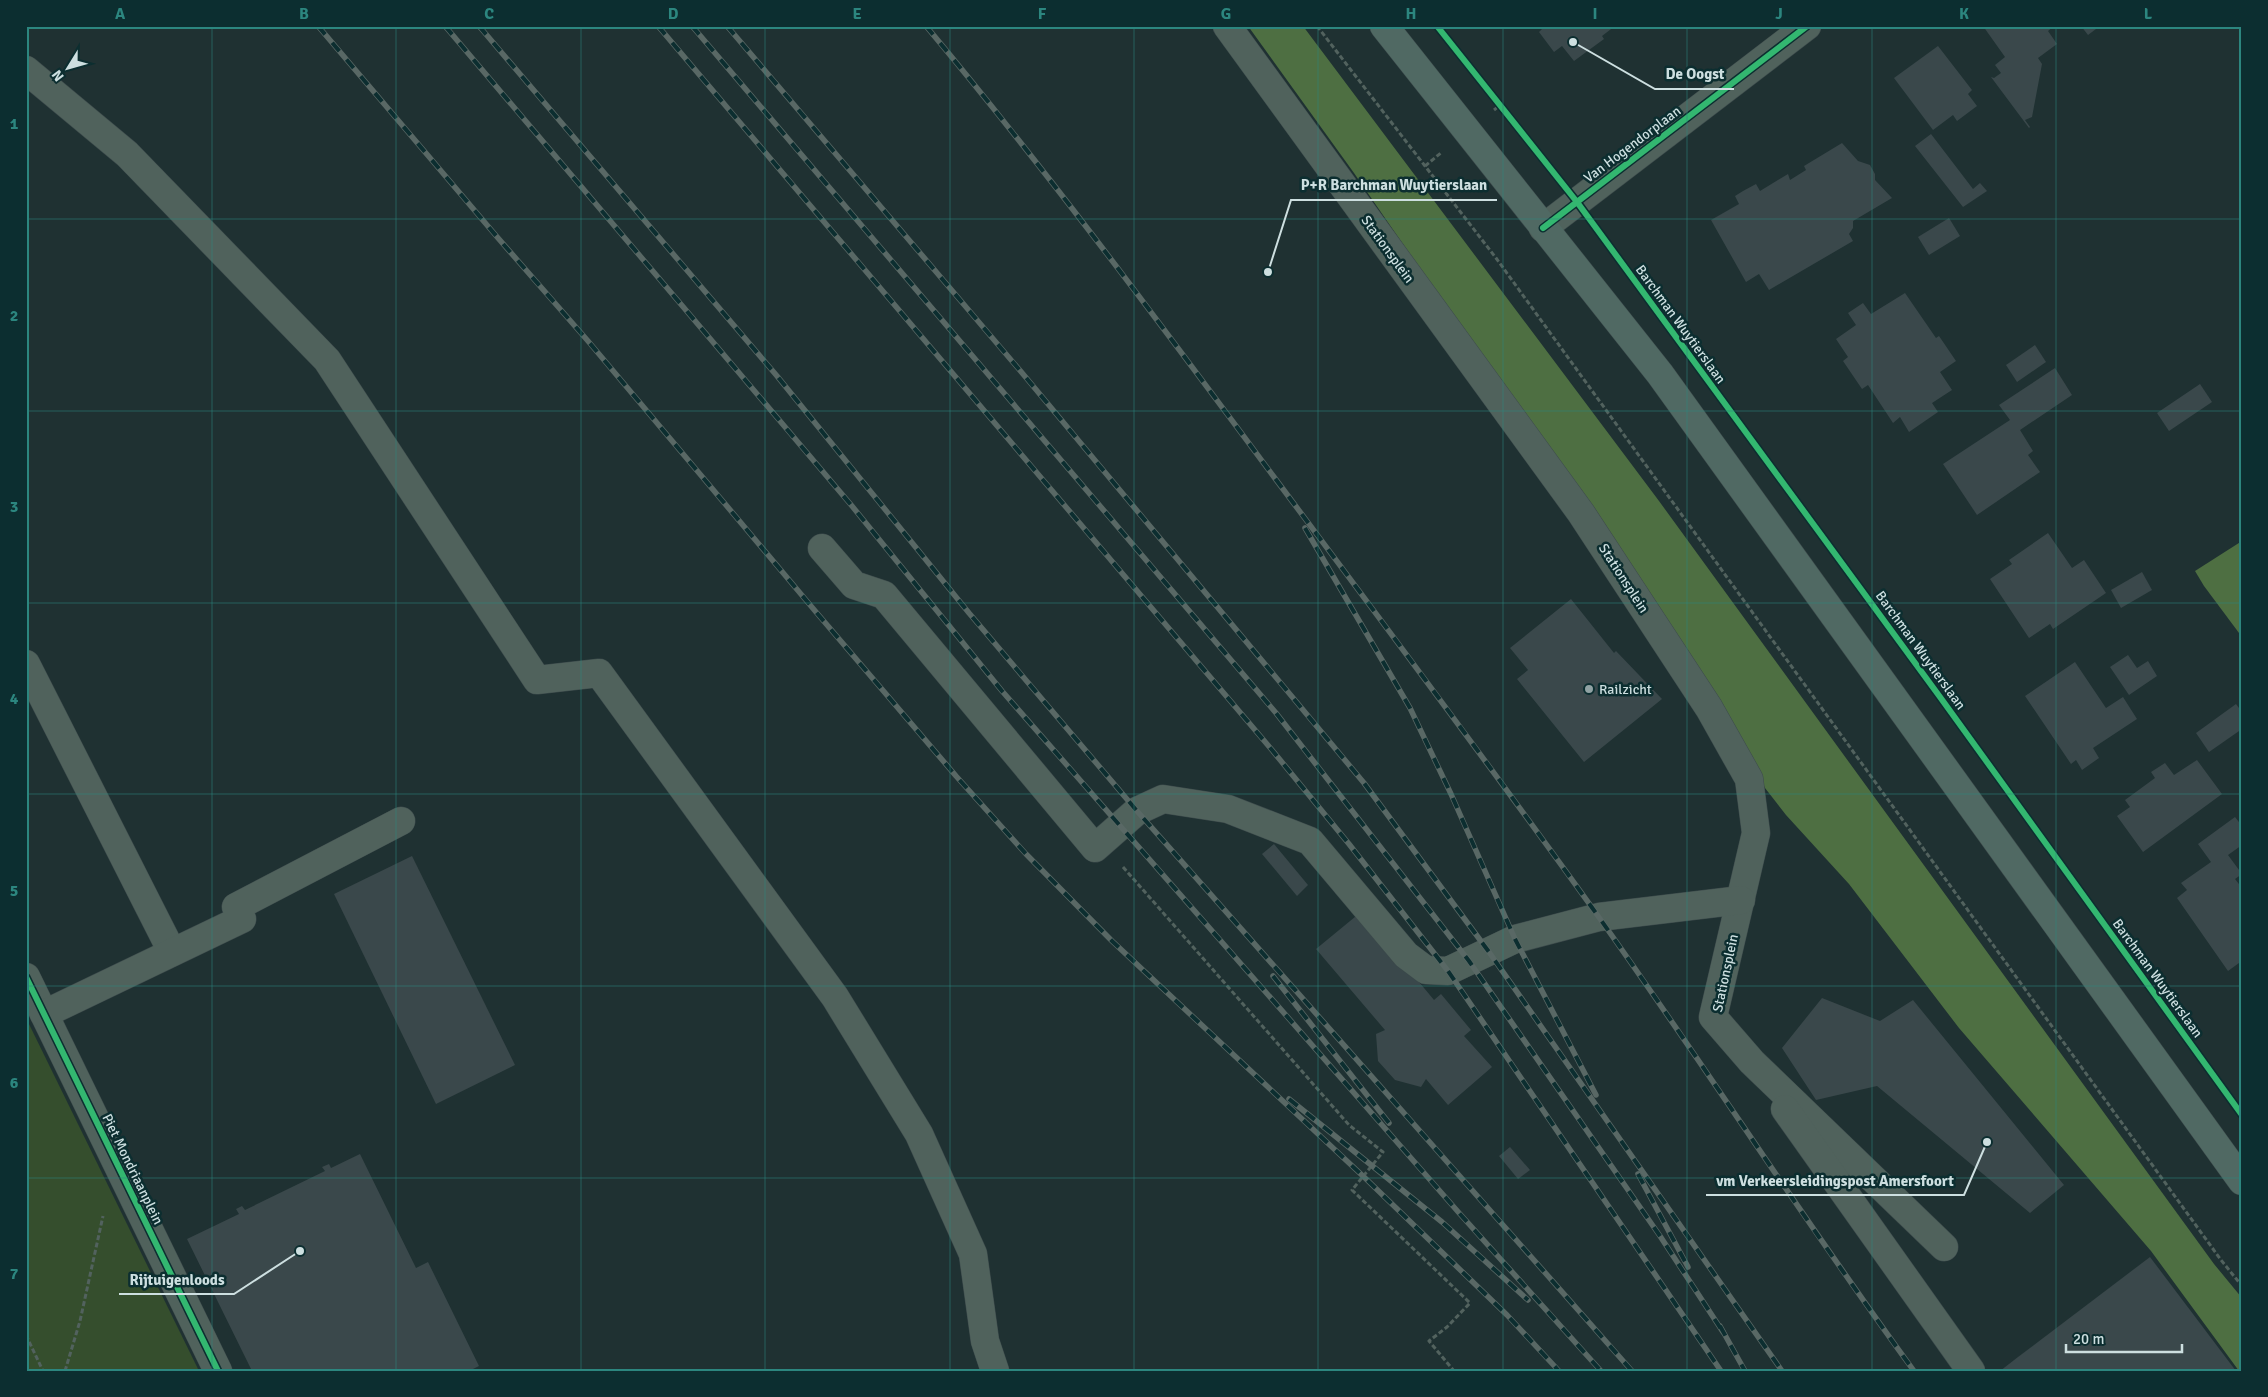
<svg xmlns="http://www.w3.org/2000/svg" width="2268" height="1397" viewBox="0 0 2268 1397" font-family="Signika,sans-serif">
<rect width="100%" height="100%" fill="#1f3132"/>
<polygon fill="#354e2d" points="26,1018 199,1371 26,1371"/>
<g fill="#4e6f42">
<polygon points="1248,26 1303,26 1659,501 2214,1264 2242,1298 2242,1371 2239,1371 2151,1251 1959,1028 1849,884 1786,815 1765,788 1741,741 1719,704 1354,173"/>
<polygon points="2242,541 2242,637 2204,586 2195,571"/>
</g>
<g fill="#3a484b">
<polygon points="1539,26 1615,26 1602,36 1604,39 1574,61 1562,46 1554,52 1539,32 1542,29"/>
<polygon points="1983,26 2054,26 2048,31 2057,44 2038,58 2042,64 2032,117 2025,120 2030,127 2029,128 1991,77 1994,78 2001,73 1995,65 2005,57"/>
<polygon points="2081,26 2100,26 2088,35"/>
<polygon points="1938,46 1972,90 1968,94 1977,106 1957,121 1953,115 1933,130 1894,78"/>
<polygon points="1931,134 1973,189 1980,183 1987,191 1963,207 1915,146"/>
<polygon points="1842,143 1858,161 1870,165 1875,174 1875,180 1892,198 1853,221 1853,228 1849,234 1853,241 1769,290 1759,274 1746,282 1711,220 1739,204 1735,196 1743,191 1756,184 1760,191 1788,174 1790,180 1806,170 1804,166"/>
<polygon points="1949,218 1960,236 1929,255 1918,237"/>
<polygon points="1905,293 1936,338 1939,336 1956,361 1940,372 1952,390 1932,403 1938,412 1909,432 1900,417 1893,423 1868,385 1862,389 1843,361 1848,357 1836,339 1856,325 1848,313 1863,303 1871,314"/>
<polygon points="2035,345 2046,362 2017,382 2006,365"/>
<polygon points="2055,368 2072,395 2020,430 2033,451 2028,455 2040,472 1977,515 1943,464 2010,420 1999,405"/>
<polygon points="2200,384 2212,402 2169,431 2157,413"/>
<polygon points="2048,533 2072,568 2084,560 2106,593 2053,629 2050,624 2029,638 1990,579 2012,564 2009,560"/>
<polygon points="2142,572 2152,590 2121,608 2111,590"/>
<polygon points="1571,599 1614,653 1616,651 1662,699 1584,762 1517,679 1528,670 1510,648"/>
<polygon points="2128,655 2137,668 2148,661 2157,676 2129,695 2110,667"/>
<polygon points="2075,662 2106,708 2123,697 2137,719 2093,748 2099,758 2082,770 2076,760 2071,764 2025,696"/>
<polygon points="2236,704 2242,712 2242,729 2209,752 2196,733"/>
<polygon points="2197,760 2222,794 2143,852 2117,816 2130,807 2125,800 2155,778 2151,772 2165,763 2174,775"/>
<polygon points="2235,817 2242,826 2242,845 2228,855 2242,874 2235,879 2242,888 2242,966 2239,963 2228,971 2177,898 2187,890 2181,883 2211,862 2198,844"/>
<polygon points="1274,844 1308,885 1297,896 1262,854"/>
<polygon points="412,856 515,1065 436,1104 334,894"/>
<polygon points="1361,912 1434,1000 1441,994 1471,1030 1464,1036 1492,1067 1448,1105 1426,1079 1421,1087 1395,1080 1378,1061 1376,1034 1385,1030 1316,949"/>
<polygon points="1822,998 1880,1021 1913,1000 2064,1185 2030,1213 1877,1086 1816,1100 1782,1048"/>
<polygon points="1510,1147 1530,1170 1518,1179 1499,1156"/>
<polygon points="360,1154 416,1268 428,1262 479,1366 469,1371 252,1371 187,1239 239,1214 236,1209 242,1206 245,1210 325,1171 322,1167 329,1164 331,1168"/>
<polygon points="2150,1257 2236,1371 2000,1371 2018,1357"/>
</g>
<g fill="none" stroke-linecap="round" stroke-linejoin="round">
<defs>
<g id="minor">
<polyline points="1227,26 1581,513 1709,708 1749,779 1756,833 1713,1017 1752,1062 1944,1247"/>
<polyline points="26,70 127,154 327,360 537,680 599,673 835,997 919,1134 973,1254 985,1341 995,1371"/>
<polyline points="1543,228 1807,26"/>
<polyline points="822,548 854,585 884,595 1095,848 1137,811 1163,799 1228,809 1310,841 1406,955 1426,970 1448,971 1515,939 1599,917 1741,900"/>
<polyline points="26,664 172,952"/>
<polyline points="26,977 218,1371"/>
<polyline points="44,1014 242,919 236,907 401,821"/>
<polyline points="1785,1109 1971,1371"/>
</g>
<polyline id="major" points="1384,26 1660,374 2242,1181"/>
</defs>
<use href="#minor" stroke="#3d4b4c" stroke-width="29"/>
<use href="#major" stroke="#3d4b4c" stroke-width="29"/>
<g stroke="#52625e" stroke-width="3" stroke-dasharray="5 2.5" stroke-linecap="butt">
<polyline points="1317,26 1496,258 2221,1260 2242,1286"/>
<polyline points="1494,110 1499,106"/>
<polyline points="1425,166 1442,152"/>
<polyline points="1123,867 1349,1125 1383,1152 1352,1190 1470,1303 1447,1327 1429,1341 1454,1371"/>
<polyline points="26,1335 43,1371"/>
<polyline points="65,1371 80,1321 103,1216"/>
</g>
<use href="#minor" stroke="#50625c" stroke-width="28"/>
<use href="#major" stroke="#506963" stroke-width="28"/>
<defs>
<g id="rail">
<polyline points="318,26 498,238 588,341 816,612 956,776 1026,854 1112,941 1364,1177 1507,1315 1559,1371"/>
<polyline points="445,26 852,506 1002,691 1460,1214 1601,1371"/>
<polyline points="479,26 777,376 969,613 1137,811 1632,1371"/>
<polyline points="658,26 1272,750 1349,844 1448,971 1721,1371"/>
<polyline points="692,26 1276,713 1469,961 1660,1236 1723,1332"/>
<polyline points="727,26 1023,374 1364,783 1489,952 1782,1371"/>
<path d="M926,26C1048,172 1161,325 1274,477C1383,623 1492,768 1598,916C1705,1066 1805,1222 1914,1371"/>
<polyline points="1305,528 1410,708 1451,794 1515,939 1596,1095"/>
<polyline points="1273,976 1389,1123"/>
<polyline points="1289,1099 1442,1222 1528,1300"/>
<polyline points="1638,1174 1688,1267"/>
<polyline points="1720,1326 1745,1371"/>
</g>
</defs>
<use href="#rail" stroke="#596865" stroke-width="5.5"/>
<use href="#rail" stroke="#0c2e30" stroke-width="4" stroke-dasharray="11" stroke-linecap="butt"/>
<defs>
<g id="cycleway">
<polyline points="1437,26 1577,202 1940,697 2242,1115"/>
<polyline points="1543,228 1807,26"/>
<polyline points="26,977 218,1371"/>
</g>
</defs>
<use href="#cycleway" stroke="#0c2e30" stroke-width="9"/>
<use href="#cycleway" stroke="#33b770" stroke-width="6"/>
</g>
<path fill="none" stroke="#2c867f" stroke-width="1" stroke-opacity="0.55" d="M212,26V1371M396,26V1371M581,26V1371M765,26V1371M950,26V1371M1134,26V1371M1318,26V1371M1503,26V1371M1687,26V1371M1872,26V1371M2056,26V1371M26,219H2242M26,411H2242M26,603H2242M26,794H2242M26,986H2242M26,1178H2242"/>
<circle fill="#90a2a3" stroke="#0c2e30" stroke-width="2" cx="1589" cy="689" r="5"/>
<g text-anchor="middle" stroke-width="5" stroke-linejoin="round" paint-order="stroke">
<g font-size="14" fill="#cddfe0" stroke="#0c2e30">
<text transform="translate(1632 144) rotate(-37)" y="5">Van Hogendorplaan</text>
<text transform="translate(1388 249) rotate(54)" y="5">Stationsplein</text>
<text transform="translate(1681 324) rotate(54)" y="5">Barchman Wuytierslaan</text>
<text transform="translate(1624 578) rotate(57)" y="5">Stationsplein</text>
<text transform="translate(1921 650) rotate(54)" y="5">Barchman Wuytierslaan</text>
<text transform="translate(1725 973) rotate(-78)" y="5">Stationsplein</text>
<text transform="translate(2158 978) rotate(54)" y="5">Barchman Wuytierslaan</text>
<text transform="translate(133 1169) rotate(64)" y="5">Piet Mondriaanplein</text>
</g>
<g font-size="14" fill="#cddfe0" stroke="#0c2e30" text-anchor="start">
<text x="1599" y="694">Railzicht</text>
</g>
</g>
<path fill="none" stroke="#cddfe0" stroke-width="2" d="M1573 42L1655 89H1734M1268 272L1291 200H1497M1987 1142L1964 1195H1706M300 1251L234 1294H119"/>
<g fill="#cddfe0" stroke="#0c2e30" stroke-width="2">
<circle cx="1573" cy="42" r="5"/>
<circle cx="1268" cy="272" r="5"/>
<circle cx="1987" cy="1142" r="5"/>
<circle cx="300" cy="1251" r="5"/>
</g>
<g font-size="15" text-anchor="middle" font-weight="bold" fill="#cddfe0" stroke="#0c2e30" stroke-width="5" stroke-linejoin="round" paint-order="stroke">
<text x="1695" y="79">De Oogst</text>
<text x="1394" y="190">P+R Barchman Wuytierslaan</text>
<text x="1835" y="1186">vm Verkeersleidingspost Amersfoort</text>
<text x="177" y="1285">Rijtuigenloods</text>
</g>
<rect width="2268" height="1397" fill="none" stroke="#0c2e30" stroke-width="55"/>
<g transform="translate(68 68) rotate(233)" stroke="#0c2e30" stroke-width="4" paint-order="stroke">
<path d="M0-4L9 19L0 12L-9 19Z" fill="#cddfe0"/>
<text y="-8" font-size="14" font-weight="bold" text-anchor="middle" fill="#cddfe0">N</text>
</g>
<path d="M2066 1344v8h116v-8" fill="none" stroke="#cddfe0" stroke-width="2.5"/>
<text x="2073" y="1344" font-size="15" fill="#cddfe0" stroke="#0c2e30" stroke-width="4" paint-order="stroke">20 m</text>
<rect x="28" y="28" width="2212" height="1342" fill="none" stroke="#2c867f" stroke-width="2"/>
<g font-size="16" text-anchor="middle" font-weight="bold" fill="#2c867f">
<text x="120" y="19">A</text>
<text x="304" y="19">B</text>
<text x="489" y="19">C</text>
<text x="673" y="19">D</text>
<text x="857" y="19">E</text>
<text x="1042" y="19">F</text>
<text x="1226" y="19">G</text>
<text x="1411" y="19">H</text>
<text x="1595" y="19">I</text>
<text x="1779" y="19">J</text>
<text x="1964" y="19">K</text>
<text x="2148" y="19">L</text>
<text x="14" y="129">1</text>
<text x="14" y="321">2</text>
<text x="14" y="512">3</text>
<text x="14" y="704">4</text>
<text x="14" y="896">5</text>
<text x="14" y="1088">6</text>
<text x="14" y="1279">7</text>
</g>
</svg>
